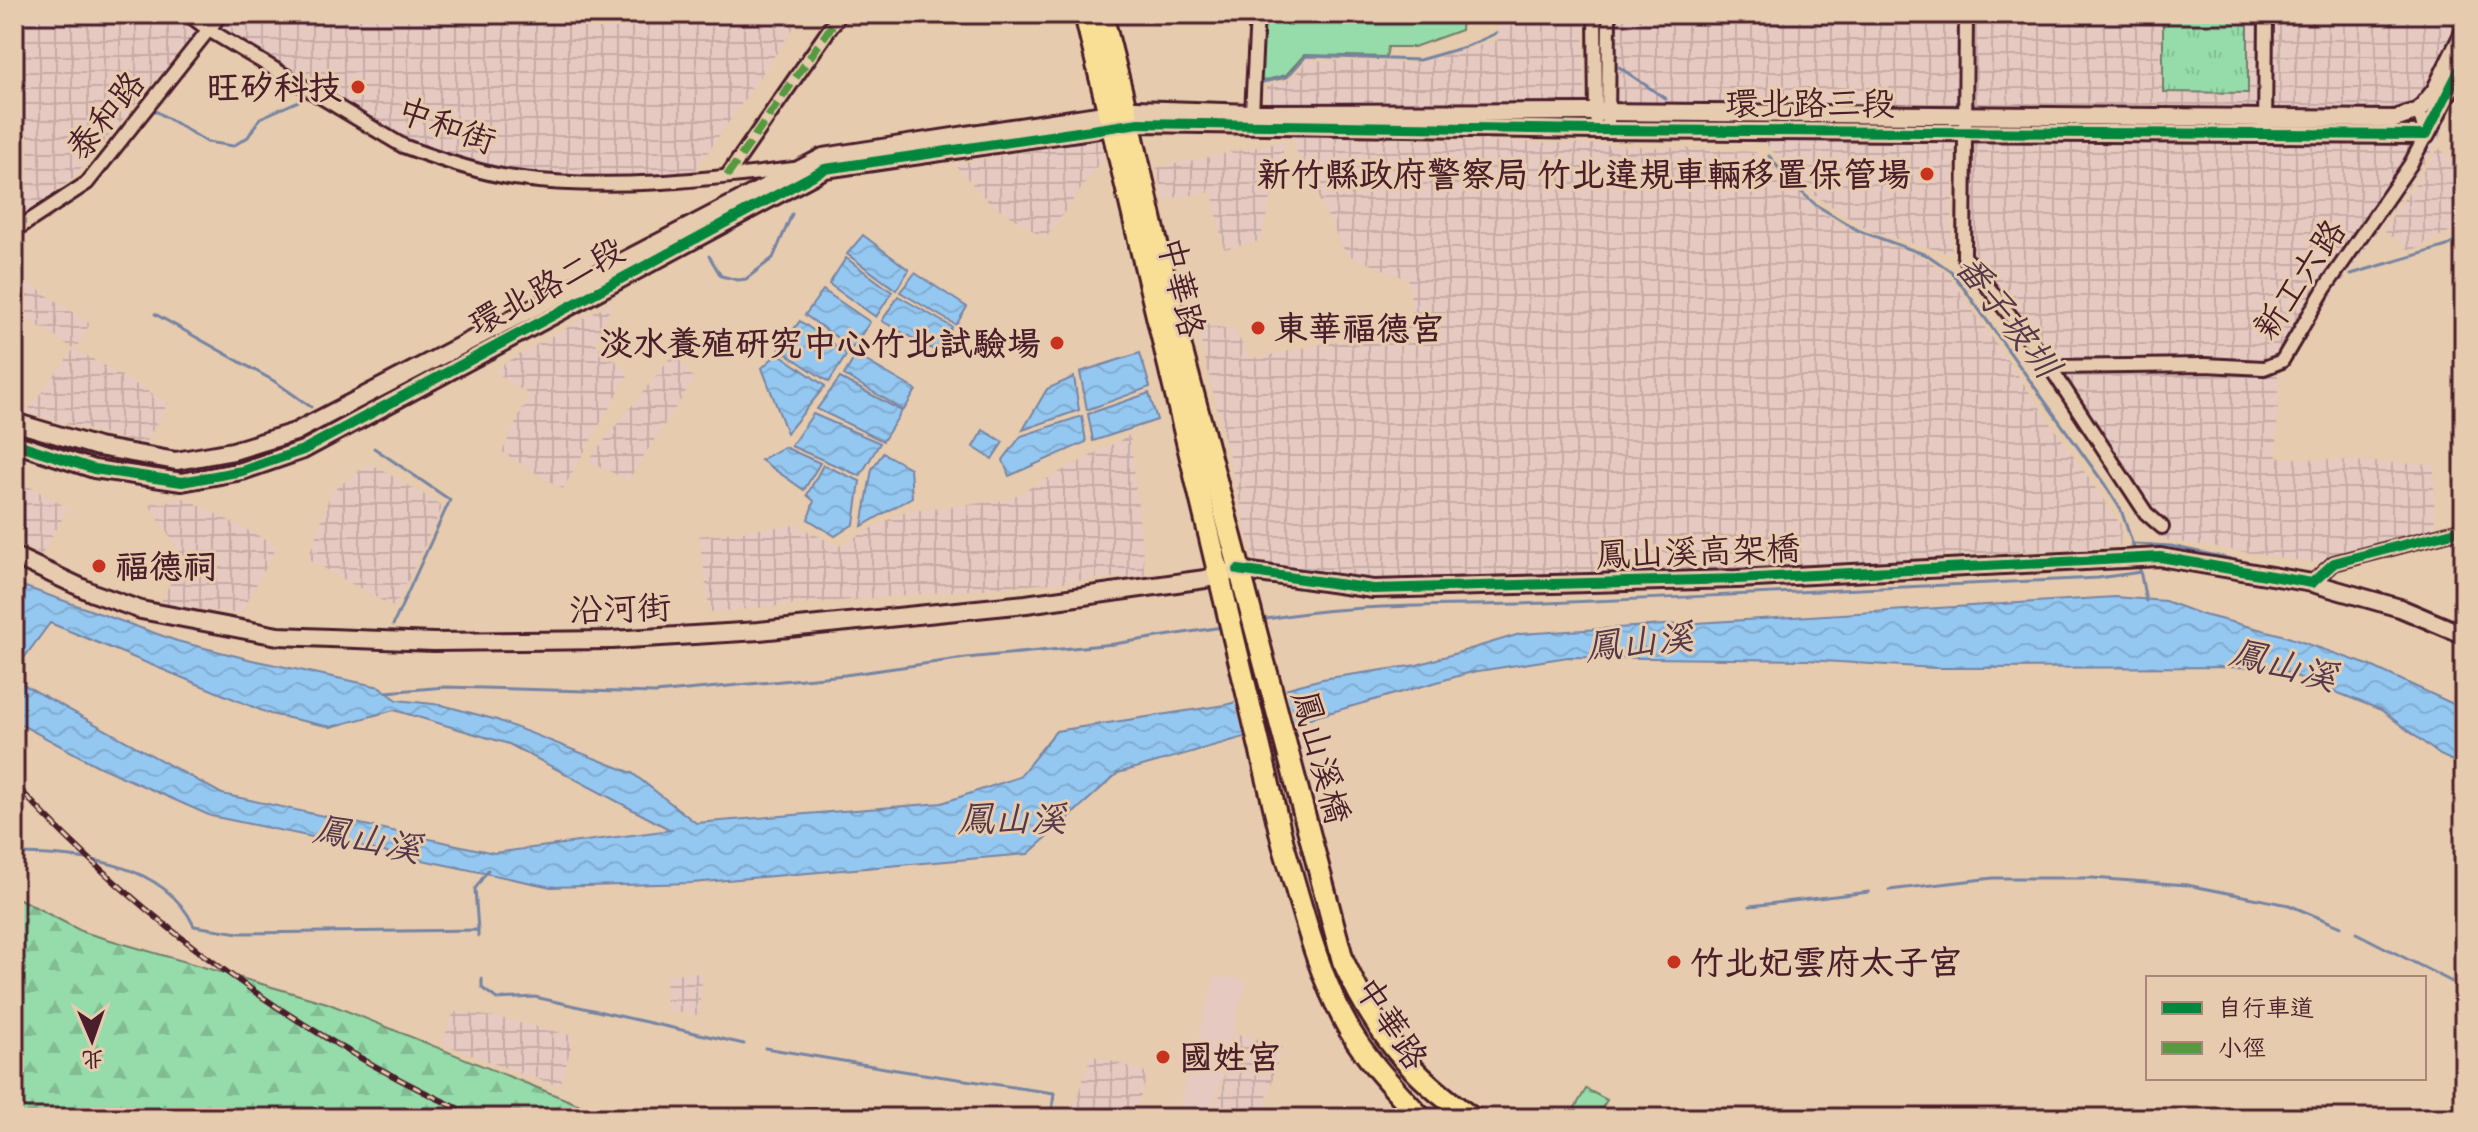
<svg xmlns="http://www.w3.org/2000/svg" width="2478" height="1132" viewBox="0 0 2478 1132" font-family="Caveat,'LXGW WenKai TC',sans-serif">
<defs>
<pattern id="industrial-grid" width="8" height="8" patternUnits="userSpaceOnUse" patternTransform="scale(2)"><rect width="8" height="8" fill="#e6c9c1"/><path d="M0 4h8M4 0v8" fill="none" stroke="#c7aca6"/></pattern>
<pattern id="grass-tufts" width="24" height="20" patternUnits="userSpaceOnUse" patternTransform="scale(2)"><rect width="24" height="20" fill="#95dcaa"/><path d="M3 7l-1-3M5 7V3M7 7l1-3M15 17l-1-3M17 17v-4M19 17l1-3" fill="none" stroke="#82bc92"/></pattern>
<pattern id="forest-firs" width="22" height="20" patternUnits="userSpaceOnUse" patternTransform="scale(2)"><rect width="22" height="20" fill="#95dcaa"/><path d="M5 1l3.5 6h-7zM16 11l3.5 6h-7z" fill="#82bc92"/></pattern>
<pattern id="water-waves" width="16" height="10" patternUnits="userSpaceOnUse" patternTransform="scale(2)"><rect width="16" height="10" fill="#94c8f1"/><path d="M0 5q4-4 8 0t8 0" fill="none" stroke="#81abcf"/></pattern>
</defs>
<rect width="100%" height="100%" fill="#e7cbae"/>
<filter id="ink" filterUnits="userSpaceOnUse"><feTurbulence type="fractalNoise" baseFrequency=".0125" numOctaves="2"/><feDisplacementMap in="SourceGraphic" scale="16" xChannelSelector="R" yChannelSelector="G"/><feConvolveMatrix kernelMatrix="1 2 1 2 8 2 1 2 1" color-interpolation-filters="sRGB"/></filter>
<g filter="url(#ink)">
<polygon fill="#e6c9c1" points="1215,976 1246,980 1211,1118 1176,1118"/>
<g fill="url(#industrial-grid)">
<polygon points="14,14 803,14 692,175 581,180 504,171 429,151 203,24 73,179 14,221"/>
<polygon points="1604,14 2464,14 2464,77 2437,145 2278,375 2277,457 2434,465 2435,532 2315,563 2161,539 2138,514 2043,374 1959,259 1959,127 1602,121"/>
<polygon points="1496,18 1584,18 1585,103 1266,102 1267,86 1291,79 1307,60 1417,63 1498,40"/>
<polygon points="1293,136 1592,144 1756,152 1837,223 1927,259 1948,274 2121,525 2120,546 1733,569 1370,584 1254,560 1196,321 1235,331 1250,359 1414,325 1408,279 1346,254 1298,156"/>
<polygon points="1100,139 1103,158 1045,239 988,201 954,164"/>
<polygon points="1286,141 1260,241 1224,249 1212,192 1164,199 1156,168"/>
<polygon points="1763,141 1955,144 1951,254 1872,232 1811,193"/>
<polygon points="2439,148 2464,171 2464,224 2411,251 2383,230"/>
<polygon points="14,273 90,324 75,349 168,403 144,445 26,413 74,349 14,310"/>
<polygon points="613,301 596,344 629,373 563,489 502,452 529,395 493,370"/>
<polygon points="674,353 694,379 628,480 588,461"/>
<polygon points="1130,435 1145,575 710,612 699,536 795,525 839,546 903,512 1007,500"/>
<polygon points="370,463 443,506 395,608 308,559 331,492"/>
<polygon points="21,482 68,508 42,555 14,541 14,498"/>
<polygon points="185,498 278,546 240,614 160,604 183,557 149,504"/>
<polygon points="703,973 698,1015 665,1011 667,974"/>
<polygon points="454,1012 495,1017 574,1036 560,1086 521,1074 442,1043"/>
<polygon points="1235,1033 1282,1046 1262,1118 1214,1118"/>
<polygon points="1091,1055 1148,1073 1134,1118 1071,1116"/>
</g>
<polygon fill="url(#grass-tufts)" stroke="#707e6a" stroke-width="2" points="2163,14 2248,14 2248,93 2163,92"/>
<g fill="url(#forest-firs)" stroke="#707e6a" stroke-width="2">
<polygon points="14,896 83,932 327,1003 612,1118 14,1118"/>
<polygon points="1586,1089 1607,1100 1596,1118 1572,1118 1570,1116"/>
</g>
<polygon fill="#95dcaa" stroke="#707e6a" stroke-width="2" points="1263,14 1380,14 1462,19 1461,30 1414,47 1388,47 1386,57 1304,55 1286,75 1259,82"/>
<g fill="url(#water-waves)" stroke="#7684a2" stroke-width="2" fill-rule="evenodd">
<polygon points="863,235 909,270 896,290 847,254"/>
<polygon points="846,258 892,292 876,317 829,284"/>
<polygon points="915,273 967,307 956,325 900,292"/>
<polygon points="823,290 870,322 852,348 805,315"/>
<polygon points="898,296 952,327 937,352 882,321"/>
<polygon points="800,321 847,354 829,382 779,349"/>
<polygon points="778,353 825,386 787,433 762,368"/>
<polygon points="1140,353 1150,387 1087,410 1080,372"/>
<polygon points="856,355 916,390 904,410 844,375"/>
<polygon points="1074,377 1079,410 1023,430 1047,389"/>
<polygon points="840,378 902,411 883,441 817,409"/>
<polygon points="1149,393 1157,420 1093,441 1088,414"/>
<polygon points="813,414 880,443 860,476 791,446"/>
<polygon points="1082,416 1086,442 1009,476 1003,460 1021,436"/>
<polygon points="983,430 1003,442 992,459 973,447"/>
<polygon points="784,447 820,463 804,490 761,460"/>
<polygon points="883,453 910,468 912,497 862,526 872,469"/>
<polygon points="823,465 860,481 854,524 835,536 808,519 814,501 807,495"/>
<path d="M14,583L177,641L252,660L380,687L397,700L442,705L497,720L632,773L696,823L942,803L1019,777L1056,731L1225,705L1322,679L1417,665L1520,634L2115,597L2165,601L2200,614L2282,635L2371,666L2464,709V766L2440,755L2381,710L2273,667L1935,668L1807,660L1568,657L1472,672L1118,773L1028,854L692,883L551,887L211,816L98,766L14,721ZM50,623L270,714L331,727L394,710L509,744L671,830L494,853L222,794L17,681L21,662Z"/>
</g>
<polygon fill="#e7cbae" points="1285,685 1296,726 1245,741 1234,699"/>
<g fill="none" stroke-linecap="round" stroke-linejoin="round">
<g stroke="#7684a2" stroke-width="3">
<polyline points="1619,67 1666,99"/>
<polyline points="1263,82 1287,77 1306,56 1419,60 1465,47 1497,33"/>
<polyline points="154,110 207,142 233,146 248,137 260,118 301,100"/>
<polyline points="1769,156 1788,180 1816,205 1857,230 1929,256 1952,272 2105,485 2121,510 2136,554"/>
<polyline points="14,223 73,183"/>
<polyline points="709,256 721,276 738,280 746,279 773,258 792,214"/>
<polyline points="2351,274 2447,246 2464,237"/>
<polyline points="155,314 274,381 311,407"/>
<polyline points="374,448 450,500 393,625"/>
<polyline points="2134,544 2171,546 2287,571"/>
<polyline points="2139,565 2146,601"/>
<polyline points="2348,585 2394,597 2464,625"/>
<path d="M1261,620C1355,602 1451,607 1546,603C1730,595 1914,588 2098,578L2141,572"/>
<polyline points="386,692 445,687 655,693 845,675 966,658 1114,644 1222,627"/>
<path d="M14,854C77,854 164,861 194,926L239,933L478,930V936"/>
<polyline points="1889,890 1993,878 2092,878 2187,885 2289,905 2341,927"/>
<polyline points="1750,906 1869,892"/>
<polyline points="478,930 475,889 488,870"/>
<polyline points="2356,933 2464,988"/>
<polyline points="482,979 482,988 497,999 535,997 744,1044"/>
<polyline points="765,1048 903,1071 1054,1093 1052,1111"/>
</g>
<defs>
<g id="minor">
<path d="M188,14L209,30L403,146C435,158 480,173 514,178C607,191 702,180 794,169"/>
<polyline points="1595,14 1596,119"/>
<polyline points="1966,14 1964,256 2050,367 2146,513 2162,527"/>
<polyline points="1252,113 1257,14"/>
<polyline points="1608,130 1609,14"/>
<polyline points="2265,135 2266,14"/>
<polyline points="727,176 840,14"/>
<polyline points="14,231 87,183 221,14"/>
<polyline points="2050,367 2205,365 2264,368 2282,361 2325,288 2410,165 2426,135 2419,111"/>
<polyline points="2312,583 2334,563 2464,529"/>
</g>
<g id="tertiary">
<polyline points="14,422 98,447 176,461 233,451 295,432 823,157 1136,109 1252,113 1596,112 2395,119 2419,111 2435,91 2464,32"/>
<polyline points="14,443 94,469 182,482 242,471 303,450 825,169 1139,123 1596,130 2426,135 2464,61"/>
<polyline points="14,556 93,593 141,610 278,636 434,642 612,640 759,631 1026,604 1205,579 1238,570 1373,589 1737,579 2160,557 2312,583 2400,608 2464,635"/>
</g>
<g id="primary">
<path d="M1085,14L1283,844C1302,907 1317,974 1350,1031C1370,1064 1396,1090 1421,1118"/>
<path d="M1102,14L1130,125L1179,340L1343,961C1375,1031 1408,1074 1472,1118"/>
</g>
</defs>
<use href="#minor" stroke="#4a1f2b" stroke-width="18"/>
<use href="#tertiary" stroke="#4a1f2b" stroke-width="22"/>
<use href="#primary" stroke="#4a1f2b" stroke-width="26"/>
<use href="#minor" stroke="#e7cbae" stroke-width="12"/>
<use href="#tertiary" stroke="#e7cbae" stroke-width="16"/>
<use href="#primary" stroke="#f9df96" stroke-width="20"/>
<defs>
<path id="rail" d="M14,783C145,925 303,1039 479,1118"/>
</defs>
<use href="#rail" stroke="#4a1f2b" stroke-width="6"/>
<use href="#rail" stroke="#e7cbae" stroke-width="3" stroke-dasharray="9" stroke-linecap="butt"/>
<polyline stroke="#559a41" stroke-width="8" stroke-dasharray="16 8" stroke-linecap="butt" points="727,176 840,14"/>
<defs>
<g id="cycleway">
<polyline points="14,443 94,469 182,482 242,471 303,450 825,169 1139,123 1596,130 2426,135 2464,61"/>
<polyline points="1238,570 1373,589 1737,579 2160,557 2312,583 2334,563 2464,529"/>
</g>
</defs>
<use href="#cycleway" stroke="#e7cbae" stroke-width="15"/>
<use href="#cycleway" stroke="#00873e" stroke-width="10"/>
</g>
</g>
<g fill="#c8321e" stroke="#e7cbae" stroke-width="3">
<circle cx="358" cy="87" r="8"/>
<circle cx="1927" cy="174" r="8"/>
<circle cx="1258" cy="328" r="8"/>
<circle cx="1057" cy="343" r="8"/>
<circle cx="99" cy="566" r="8"/>
<circle cx="1674" cy="962" r="8"/>
<circle cx="1163" cy="1057" r="8"/>
</g>
<g text-anchor="middle" stroke-width="6" stroke-linejoin="round" paint-order="stroke">
<g font-size="34" font-weight="bold" fill="#4a1f2b" stroke="#e7cbae" text-anchor="start">
<text x="342" y="99" text-anchor="end">旺矽科技</text>
<text x="1911" y="186" text-anchor="end">新竹縣政府警察局 竹北違規車輛移置保管場</text>
<text x="1274" y="340">東華福德宮</text>
<text x="1041" y="355" text-anchor="end">淡水養殖研究中心竹北試驗場</text>
<text x="115" y="578">福德祠</text>
<text x="1690" y="974">竹北妃雲府太子宮</text>
<text x="1179" y="1069">國姓宫</text>
</g>
<g font-size="34" fill="#4a1f2b" stroke="#e7cbae">
<text x="1810" y="115">環北路三段</text>
<text transform="translate(105 115) rotate(-51)" y="12">泰和路</text>
<text transform="translate(447 125) rotate(20)" y="12">中和街</text>
<text transform="translate(2299 279) rotate(-56)" y="12">新工六路</text>
<text transform="translate(546 286) rotate(-28)" y="12">環北路二段</text>
<text transform="translate(1182 287) rotate(77)" y="12">中華路</text>
<text transform="translate(1698 551) rotate(-2)" y="12">鳳山溪高架橋</text>
<text transform="translate(620 608) rotate(-2)" y="12">沿河街</text>
<text transform="translate(1322 757) rotate(75)" y="12">鳳山溪橋</text>
<text transform="translate(1392 1023) rotate(57)" y="12">中華路</text>
</g>
<g font-size="36" font-style="italic" fill="#553849" stroke="#e7cbae">
<text transform="translate(2008 315) rotate(52)" y="13">番子坡圳</text>
<text transform="translate(1639 641) rotate(-6)" y="13">鳳山溪</text>
<text transform="translate(2284 664) rotate(15)" y="13">鳳山溪</text>
<text x="1012" y="831">鳳山溪</text>
<text transform="translate(368 838) rotate(12)" y="13">鳳山溪</text>
</g>
</g>
<rect width="2478" height="1132" fill="none" stroke="#e7cbae" stroke-width="48"/>
<rect x="24" y="24" width="2430" height="1084" fill="none" stroke="#4a1f2b" stroke-width="3" filter="url(#ink)"/>
<rect x="2146" y="976" width="280" height="104" fill="#e7cbae" stroke="#a8867a" stroke-width="2"/>
<rect x="2162" y="1002" width="40" height="12" fill="#00873e" stroke="#a8867a" stroke-width="2"/>
<text x="2218" y="1016" font-size="24" fill="#4a1f2b">自行車道</text>
<rect x="2162" y="1042" width="40" height="12" fill="#559a41" stroke="#a8867a" stroke-width="2"/>
<text x="2218" y="1056" font-size="24" fill="#4a1f2b">小徑</text>
<g transform="translate(92 1040) rotate(178)" stroke="#e7cbae" stroke-width="6" paint-order="stroke">
<path d="M0-6L14 30L0 20L-14 30Z" fill="#4a1f2b"/>
<text y="-12" font-size="22" font-weight="bold" text-anchor="middle" fill="#4a1f2b">北</text>
</g>
</svg>
